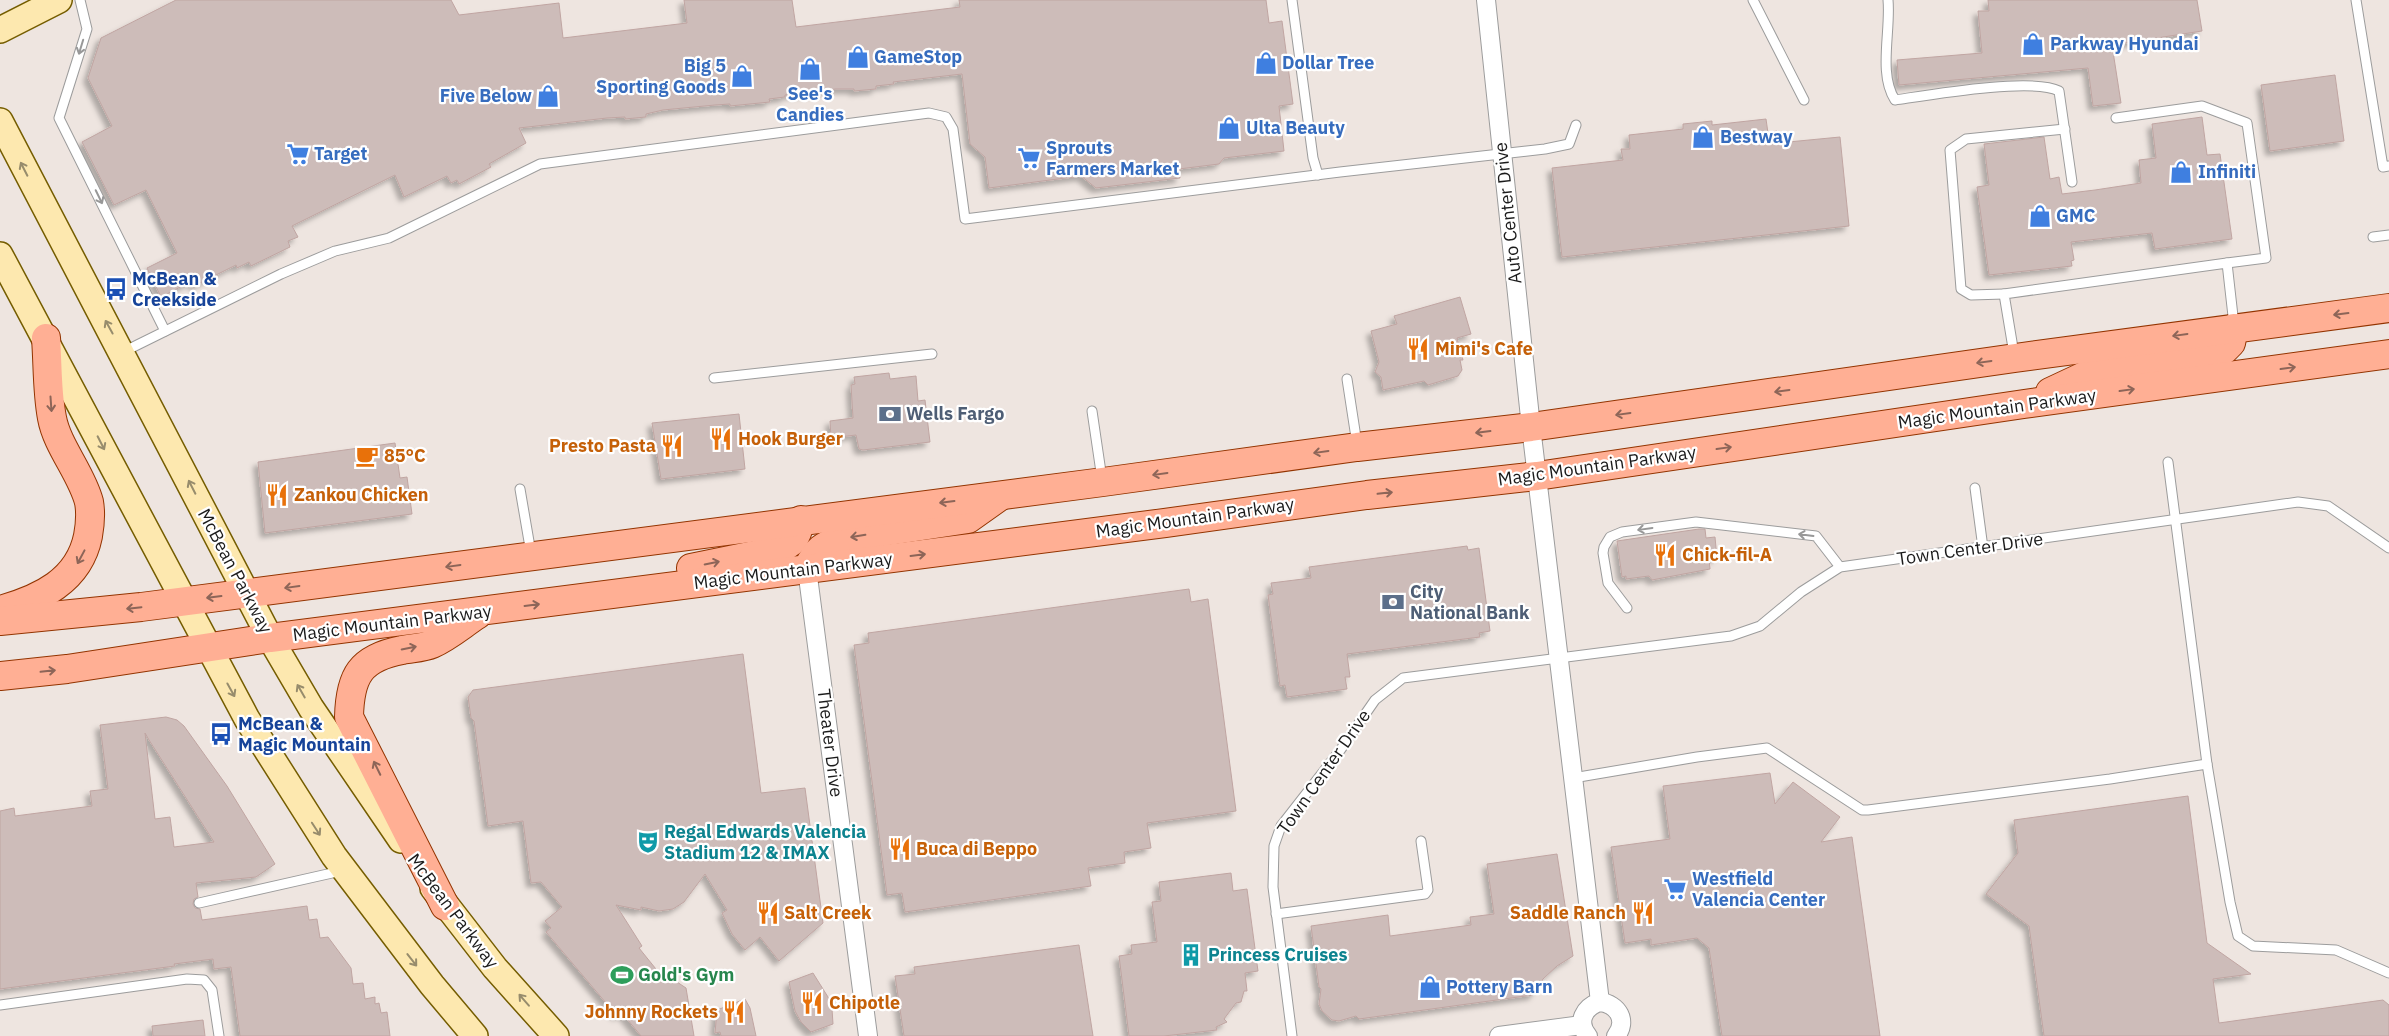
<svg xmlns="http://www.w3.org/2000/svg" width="2389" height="1036" viewBox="0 0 2389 1036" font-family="'IBM Plex Sans',sans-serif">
<defs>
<filter id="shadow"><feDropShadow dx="-4.5" dy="4.5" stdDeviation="2.5" flood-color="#0004"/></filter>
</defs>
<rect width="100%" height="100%" fill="#eee5e0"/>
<g fill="#cdbcb9" stroke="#c0a5a2" fill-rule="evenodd" filter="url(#shadow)">
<polygon points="176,0 451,0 459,15 559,3 563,38 687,23 684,0 792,0 796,27 960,7 959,0 1266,0 1269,23 1282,21 1293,104 1279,106 1284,151 1224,158 1219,164 1179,169 1180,178 1096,188 1081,176 989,188 985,157 970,144 962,74 893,82 894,84 876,86 876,89 854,91 854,89 836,89 785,95 785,97 769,99 770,102 730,106 730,104 715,105 663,110 646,114 646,117 625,119 625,117 607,118 519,128 526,143 489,164 491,167 459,184 457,180 451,183 447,176 404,197 395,175 292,226 298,237 288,241 290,247 251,266 249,262 237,268 236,265 194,286 192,281 161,297 147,268 177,253 146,190 114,205 82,142 112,126 88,78 101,38"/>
<polygon points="1988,0 2197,0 2202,31 2112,45 2121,103 2093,106 2088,68 1899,85 1897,60 1982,53 1978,11 1989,11"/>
<polygon points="2335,75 2344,141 2270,151 2261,85"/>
<polygon points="2202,117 2207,155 2220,154 2232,239 2155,249 2152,233 2071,242 2074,260 2071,261 2072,266 1989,275 1977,187 1989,185 1984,144 2044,137 2050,179 2059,177 2062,194 2095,190 2141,183 2139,160 2156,158 2152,124"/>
<polygon points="1766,119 1768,133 1777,131 1778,143 1840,137 1849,226 1562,257 1552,168 1623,160 1621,149 1630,149 1629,135 1683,129 1683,124 1712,121 1712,125"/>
<polygon points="1460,297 1471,334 1457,338 1463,360 1460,360 1462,370 1458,376 1428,385 1424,381 1383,390 1381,377 1375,372 1379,362 1371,331 1397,324 1394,316"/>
<polygon points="889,373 890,379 916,376 918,401 925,400 930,442 863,450 859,449 856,435 831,438 830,421 853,418 851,385 855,384 854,377"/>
<polygon points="739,414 745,469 661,479 652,423"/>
<polygon points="395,443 400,478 407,477 412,514 265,533 258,462"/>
<polygon points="1699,529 1705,529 1706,538 1715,537 1717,558 1709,559 1710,569 1652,580 1649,576 1626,579 1626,576 1622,577 1617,541"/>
<polygon points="1467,546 1468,550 1479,548 1490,631 1479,633 1480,637 1347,654 1350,677 1345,677 1347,689 1287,697 1285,685 1280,686 1268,595 1273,594 1271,583 1311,578 1309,567"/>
<polygon points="1189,589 1191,602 1208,599 1236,811 1147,823 1151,848 1124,852 1125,863 1088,868 1091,886 905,912 902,893 887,895 854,645 869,643 868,633"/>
<polygon points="743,654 761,793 805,788 823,923 779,961 760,937 745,950 732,934 722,913 727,910 705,874 684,902 673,909 659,911 641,907 641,910 616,905 642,946 639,948 660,974 662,972 686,988 694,1036 641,1036 622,1013 617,1016 546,932 551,928 545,921 562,907 541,882 531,883 523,821 488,826 474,721 471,718 468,697 473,690"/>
<path d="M166,717L177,720L184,726L227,786L275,864L256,877L196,883L198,897L194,899L193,904L195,908L200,909L202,920L307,906L309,920L317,919L320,938L328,937L351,968L353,984L363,983L365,999L375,997V1004L379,1003L381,1013L387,1012L390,1036H240L231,967L214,969L213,959L174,964L175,966L0,989V811L14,808L15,816L92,806L90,791L108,789L100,725ZM145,733L149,740L214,842L174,847L170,817L155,819Z"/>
<polygon points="1770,773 1775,804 1793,782 1840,817 1821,842 1852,837 1880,1036 1722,1036 1709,948 1697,938 1651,945 1651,939 1625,943 1611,847 1670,839 1663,786"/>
<polygon points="2188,796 2207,943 2251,974 2213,979 2219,1023 2383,1000 2389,1005 2389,1036 2044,1036 2029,926 1986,894 2018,853 2014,820"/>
<polygon points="1557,854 1573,956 1557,966 1543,979 1533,995 1359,1019 1356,1016 1339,1021 1332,1020 1322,1011 1319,1004 1321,989 1319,987 1311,926 1388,915 1390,936 1471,925 1470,917 1494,914 1487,864"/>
<polygon points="1231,873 1233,891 1247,889 1258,971 1245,973 1247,991 1244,991 1241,1002 1236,1003 1224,1019 1227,1022 1216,1027 1217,1030 1164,1036 1129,1036 1119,956 1132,954 1131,945 1157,942 1152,902 1161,901 1159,882"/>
<polygon points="1079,945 1093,1036 904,1036 895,976 915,974 914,967"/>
<polygon points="813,973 828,997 832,1009 833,1024 811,1032 801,1022 795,1011 789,982"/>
<polygon points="745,999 750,1008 756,1036 721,1036 720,1032 715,1033 717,1010"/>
<polygon points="203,1020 205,1036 153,1036 152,1026"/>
</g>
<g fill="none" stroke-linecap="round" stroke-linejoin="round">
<defs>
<g id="lane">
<polyline points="80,0 87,29 59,118 165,331"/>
<polyline points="1292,0 1313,158 1318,175"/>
<polyline points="1753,0 1804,100"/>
<path d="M1888,0C1891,31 1878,74 1895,100C1929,95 2032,77 2059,91L2072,182"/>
<polyline points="2356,0 2383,167 2389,166"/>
<polyline points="2116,118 2202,106 2247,123 2266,258 2227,263"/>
<polyline points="2373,237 2389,235"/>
<polyline points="2004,294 1971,295 1961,289 1950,150 1966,139 2065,129"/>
<polyline points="123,352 281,274 335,251 389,238 540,164 929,113 946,117 953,129 965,219 1340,172 1545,149 1569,144 1576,125"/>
<polyline points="2014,354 2004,294 2227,263 2234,325"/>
<polyline points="714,378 932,354"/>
<polyline points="1347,379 1357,444"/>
<polyline points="1092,411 1102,479"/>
<polyline points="2168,462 2207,764"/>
<polyline points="1975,488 1983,548"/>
<polyline points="520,489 531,553"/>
<polyline points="1627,608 1608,583 1603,553 1604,547 1610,537 1622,532 1696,522 1816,536 1840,567"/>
<polyline points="1573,778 1697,757 1767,748 1862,810 1868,810 2110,779 2207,764 2230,902 2238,936 2253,946 2336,950 2389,973"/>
<polyline points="199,903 341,871"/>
<polyline points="1276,914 1425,894 1428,890 1421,841"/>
<polyline points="0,1005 187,979 204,980 212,990 219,1036"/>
<polyline points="1292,1036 1273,887 1274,846 1281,826 1341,749 1375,700 1403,678 1731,636 1760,626 1801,592 1840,567 2298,502 2328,506 2389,548"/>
</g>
<g id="street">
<polyline points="1486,0 1531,427 1600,1002"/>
<polyline points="807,569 868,1036"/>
<polyline points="1499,1036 1582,1025"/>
<path d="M1588,1036C1576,1022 1584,1007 1600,1002C1618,1004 1628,1021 1616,1036"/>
</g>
<g id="secondary">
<polyline points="0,30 59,0"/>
<polyline points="0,121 270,638 311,708 401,840"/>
<polyline points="0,255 247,719 334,856 432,985 475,1036"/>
<polyline points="433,888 495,968 556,1036"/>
</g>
<g id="primary">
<polyline points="2050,392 2097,370 2224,350 2231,343 2234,328"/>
<path d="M691,568L774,551C794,544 795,540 801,520"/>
<path d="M807,569C817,549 822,546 843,538L968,519L999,497"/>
<path d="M0,610C40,599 79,581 88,536C90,525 91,513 89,502C82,474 57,446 52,418C47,392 48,364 46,338"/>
<polyline points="0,621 141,607 1103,482 1357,447 1531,427 2015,358 2389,308"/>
<polyline points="0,676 67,669 270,638 1165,523 1367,495 1537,476 2024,404 2389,354"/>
<path d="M445,906L349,717C350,676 360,658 402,650C411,648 423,648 432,644C448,637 463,624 477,615"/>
</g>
</defs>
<use href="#lane" stroke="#9c9c9c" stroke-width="11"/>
<use href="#street" stroke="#9c9c9c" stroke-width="20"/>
<use href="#secondary" stroke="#755d00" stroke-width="28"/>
<use href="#primary" stroke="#933400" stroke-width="30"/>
<use href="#lane" stroke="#fff" stroke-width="9"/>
<use href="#street" stroke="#fff" stroke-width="18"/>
<use href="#secondary" stroke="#fde8af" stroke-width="25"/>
<use href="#primary" stroke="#ffaf94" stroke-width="28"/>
</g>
<defs><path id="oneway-shaft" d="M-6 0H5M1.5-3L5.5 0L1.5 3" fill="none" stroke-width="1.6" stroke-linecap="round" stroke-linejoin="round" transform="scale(1.25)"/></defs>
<g stroke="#989898">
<use href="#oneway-shaft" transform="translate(81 47) rotate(107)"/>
<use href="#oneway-shaft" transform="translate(99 197) rotate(64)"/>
<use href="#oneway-shaft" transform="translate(1645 529) rotate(172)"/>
<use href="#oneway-shaft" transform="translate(1806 535) rotate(-173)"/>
</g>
<g stroke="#978c6c">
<use href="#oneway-shaft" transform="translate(24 169) rotate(-117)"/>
<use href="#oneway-shaft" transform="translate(109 327) rotate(-119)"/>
<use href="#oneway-shaft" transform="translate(101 443) rotate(63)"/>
<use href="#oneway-shaft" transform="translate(192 487) rotate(-117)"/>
<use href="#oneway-shaft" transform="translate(231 690) rotate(61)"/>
<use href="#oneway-shaft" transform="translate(301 691) rotate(-120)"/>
<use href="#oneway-shaft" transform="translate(316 829) rotate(57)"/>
<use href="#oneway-shaft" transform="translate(412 960) rotate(52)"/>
<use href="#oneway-shaft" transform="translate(524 1000) rotate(-131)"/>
</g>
<g stroke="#8d6558">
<use href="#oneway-shaft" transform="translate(2341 314) rotate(173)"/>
<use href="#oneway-shaft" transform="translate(2180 335) rotate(172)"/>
<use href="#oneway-shaft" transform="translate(1984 362) rotate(172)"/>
<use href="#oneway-shaft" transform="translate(2288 368) rotate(-8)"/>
<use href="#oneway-shaft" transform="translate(2127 390) rotate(-8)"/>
<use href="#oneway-shaft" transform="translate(1782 391) rotate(172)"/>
<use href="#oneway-shaft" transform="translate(51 404) rotate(86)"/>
<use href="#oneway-shaft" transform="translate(1623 414) rotate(172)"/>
<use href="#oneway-shaft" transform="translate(1483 432) rotate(173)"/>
<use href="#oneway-shaft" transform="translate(1724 448) rotate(-8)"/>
<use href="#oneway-shaft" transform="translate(1321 452) rotate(172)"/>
<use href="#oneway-shaft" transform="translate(1160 474) rotate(172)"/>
<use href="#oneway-shaft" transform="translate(1385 493) rotate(-6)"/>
<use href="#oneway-shaft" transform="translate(947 502) rotate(173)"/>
<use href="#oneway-shaft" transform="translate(858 536) rotate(171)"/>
<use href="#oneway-shaft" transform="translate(918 555) rotate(-7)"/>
<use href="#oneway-shaft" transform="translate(81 557) rotate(118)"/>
<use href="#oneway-shaft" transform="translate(712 563) rotate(-11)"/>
<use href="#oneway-shaft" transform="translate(453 566) rotate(172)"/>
<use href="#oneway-shaft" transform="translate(292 587) rotate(172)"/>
<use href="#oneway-shaft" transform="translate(214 597) rotate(173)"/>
<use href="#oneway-shaft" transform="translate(532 605) rotate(-7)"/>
<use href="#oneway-shaft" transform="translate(134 608) rotate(174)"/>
<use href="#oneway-shaft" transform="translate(409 648) rotate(-11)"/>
<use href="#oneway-shaft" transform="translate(48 671) rotate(-6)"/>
<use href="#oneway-shaft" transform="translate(377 768) rotate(-116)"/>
</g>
<defs>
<symbol id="shop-bare" viewBox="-9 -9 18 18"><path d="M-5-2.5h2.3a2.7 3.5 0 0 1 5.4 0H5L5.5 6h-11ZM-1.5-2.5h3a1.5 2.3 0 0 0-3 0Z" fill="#3f7fe0" stroke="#fff" stroke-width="2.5" paint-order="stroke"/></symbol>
<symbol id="supermarket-bare" viewBox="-9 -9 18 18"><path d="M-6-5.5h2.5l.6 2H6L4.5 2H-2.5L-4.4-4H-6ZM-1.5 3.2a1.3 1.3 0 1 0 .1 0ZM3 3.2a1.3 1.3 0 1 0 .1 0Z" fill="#3f7fe0" stroke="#fff" stroke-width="2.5" paint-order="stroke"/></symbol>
<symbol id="bus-bare" viewBox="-9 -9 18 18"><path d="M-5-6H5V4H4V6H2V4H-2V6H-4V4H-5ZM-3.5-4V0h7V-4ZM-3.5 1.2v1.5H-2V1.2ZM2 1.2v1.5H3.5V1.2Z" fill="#1a4fb4" stroke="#fff" stroke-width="2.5" paint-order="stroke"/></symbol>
<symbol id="restaurant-bare" viewBox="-9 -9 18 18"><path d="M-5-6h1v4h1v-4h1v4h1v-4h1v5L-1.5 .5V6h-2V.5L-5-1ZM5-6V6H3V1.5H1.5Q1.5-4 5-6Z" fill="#e8710a" stroke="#fff" stroke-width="2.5" paint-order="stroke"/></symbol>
<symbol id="bank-bare" viewBox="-9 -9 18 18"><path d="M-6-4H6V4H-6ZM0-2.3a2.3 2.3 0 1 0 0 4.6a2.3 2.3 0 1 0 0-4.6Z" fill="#5c6f8a" stroke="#fff" stroke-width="2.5" paint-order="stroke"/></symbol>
<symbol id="cafe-bare" viewBox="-9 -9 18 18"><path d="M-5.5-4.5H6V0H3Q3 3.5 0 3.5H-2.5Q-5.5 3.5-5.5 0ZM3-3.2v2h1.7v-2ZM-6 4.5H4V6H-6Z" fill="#e8710a" stroke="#fff" stroke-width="2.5" paint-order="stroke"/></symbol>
<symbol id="theatre-bare" viewBox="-9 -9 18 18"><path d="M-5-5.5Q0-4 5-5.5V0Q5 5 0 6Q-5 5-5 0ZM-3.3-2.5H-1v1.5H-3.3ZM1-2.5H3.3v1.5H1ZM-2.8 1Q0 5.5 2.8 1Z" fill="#0f9aa8" stroke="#fff" stroke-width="2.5" paint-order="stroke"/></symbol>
<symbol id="building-bare" viewBox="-9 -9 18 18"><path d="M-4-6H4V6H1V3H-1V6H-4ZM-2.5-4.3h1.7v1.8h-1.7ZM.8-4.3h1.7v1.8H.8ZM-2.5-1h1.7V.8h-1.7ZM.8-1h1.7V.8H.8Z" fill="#0f9aa8" stroke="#fff" stroke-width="2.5" paint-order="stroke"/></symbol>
<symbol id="stadium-bare" viewBox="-9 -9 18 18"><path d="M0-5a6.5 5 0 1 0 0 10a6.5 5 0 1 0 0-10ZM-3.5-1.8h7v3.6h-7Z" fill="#2e9e5b" stroke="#fff" stroke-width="2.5" paint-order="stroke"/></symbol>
</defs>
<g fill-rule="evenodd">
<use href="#shop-bare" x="2017" y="28" width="32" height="32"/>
<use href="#shop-bare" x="842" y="41" width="32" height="32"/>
<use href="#shop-bare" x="1250" y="47" width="32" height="32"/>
<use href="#shop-bare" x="794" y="53" width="32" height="32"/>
<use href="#shop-bare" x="726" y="60" width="32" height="32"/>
<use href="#shop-bare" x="532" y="80" width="32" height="32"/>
<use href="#shop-bare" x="1213" y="112" width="32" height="32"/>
<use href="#shop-bare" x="1687" y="121" width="32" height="32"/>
<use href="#supermarket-bare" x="282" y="138" width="32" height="32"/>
<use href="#supermarket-bare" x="1013" y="142" width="32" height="32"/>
<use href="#shop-bare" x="2165" y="156" width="32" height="32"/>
<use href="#shop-bare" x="2024" y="200" width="32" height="32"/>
<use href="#bus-bare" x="100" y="273" width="32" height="32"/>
<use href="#restaurant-bare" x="1402" y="333" width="32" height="32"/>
<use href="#bank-bare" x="874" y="398" width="32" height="32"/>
<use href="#restaurant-bare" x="705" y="423" width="32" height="32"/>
<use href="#restaurant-bare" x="656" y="430" width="32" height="32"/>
<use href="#cafe-bare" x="351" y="440" width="32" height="32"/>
<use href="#restaurant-bare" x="261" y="479" width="32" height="32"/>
<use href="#restaurant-bare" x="1649" y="539" width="32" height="32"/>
<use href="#bank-bare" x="1377" y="586" width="32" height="32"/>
<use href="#bus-bare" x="205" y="718" width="32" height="32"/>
<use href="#theatre-bare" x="632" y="826" width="32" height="32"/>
<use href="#restaurant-bare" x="884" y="833" width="32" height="32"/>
<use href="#supermarket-bare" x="1659" y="873" width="32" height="32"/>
<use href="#restaurant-bare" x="752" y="897" width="32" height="32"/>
<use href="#restaurant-bare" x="1627" y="897" width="32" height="32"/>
<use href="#building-bare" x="1175" y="939" width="32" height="32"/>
<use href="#stadium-bare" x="606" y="959" width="32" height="32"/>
<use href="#shop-bare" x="1414" y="971" width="32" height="32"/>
<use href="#restaurant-bare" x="796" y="987" width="32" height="32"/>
<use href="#restaurant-bare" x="718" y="996" width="32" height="32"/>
</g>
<g text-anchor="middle" stroke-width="4.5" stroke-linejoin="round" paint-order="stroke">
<g font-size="18" font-weight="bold" fill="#366cbe" stroke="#fff" text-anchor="start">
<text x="2050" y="50">Parkway Hyundai</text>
<text x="874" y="63">GameStop</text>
<text x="1282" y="69">Dollar Tree</text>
<text x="726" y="72" text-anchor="end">Big 5<tspan x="726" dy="21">Sporting Goods</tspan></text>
<text x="810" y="100" text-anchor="middle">See's<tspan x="810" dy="21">Candies</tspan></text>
<text x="532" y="102" text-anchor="end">Five Below</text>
<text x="1246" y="134">Ulta Beauty</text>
<text x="1720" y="143">Bestway</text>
<text x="1046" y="154">Sprouts<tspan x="1046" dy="21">Farmers Market</tspan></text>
<text x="314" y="160">Target</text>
<text x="2198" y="178">Infiniti</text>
<text x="2056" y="222">GMC</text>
<text x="1692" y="885">Westfield<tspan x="1692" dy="21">Valencia Center</tspan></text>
<text x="1446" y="993">Pottery Barn</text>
</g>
<g font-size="18" fill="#1b1b1b" stroke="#fff">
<text transform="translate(1508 213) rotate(-96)" y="6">Auto Center Drive</text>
<text transform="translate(1997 409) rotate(-8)" y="6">Magic Mountain Parkway</text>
<text transform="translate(1597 466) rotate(-8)" y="6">Magic Mountain Parkway</text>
<text transform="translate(1195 518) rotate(-8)" y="6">Magic Mountain Parkway</text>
<text transform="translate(1970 549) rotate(-8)" y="6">Town Center Drive</text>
<text transform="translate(235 571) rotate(62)" y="6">McBean Parkway</text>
<text transform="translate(793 571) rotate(-7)" y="6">Magic Mountain Parkway</text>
<text transform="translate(392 623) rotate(-7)" y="6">Magic Mountain Parkway</text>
<text transform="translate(830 743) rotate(83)" y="6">Theater Drive</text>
<text transform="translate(1324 772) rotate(-55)" y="6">Town Center Drive</text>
<text transform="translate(453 911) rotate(53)" y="6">McBean Parkway</text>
</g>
<g font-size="18" font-weight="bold" fill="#164399" stroke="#fff" text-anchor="start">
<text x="132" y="285">McBean &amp;<tspan x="132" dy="21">Creekside</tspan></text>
<text x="238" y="730">McBean &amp;<tspan x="238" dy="21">Magic Mountain</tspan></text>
</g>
<g font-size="18" font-weight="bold" fill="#c56008" stroke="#fff" text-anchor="start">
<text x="1435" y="355">Mimi's Cafe</text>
<text x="738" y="445">Hook Burger</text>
<text x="656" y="452" text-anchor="end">Presto Pasta</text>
<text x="384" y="462">85°C</text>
<text x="294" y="501">Zankou Chicken</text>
<text x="1682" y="561">Chick-fil-A</text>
<text x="916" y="855">Buca di Beppo</text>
<text x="784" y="919">Salt Creek</text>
<text x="1626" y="919" text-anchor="end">Saddle Ranch</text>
<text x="829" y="1009">Chipotle</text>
<text x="718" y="1018" text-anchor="end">Johnny Rockets</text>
</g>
<g font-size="18" font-weight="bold" fill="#4e5e75" stroke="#fff" text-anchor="start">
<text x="906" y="420">Wells Fargo</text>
<text x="1410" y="598">City<tspan x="1410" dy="21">National Bank</tspan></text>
</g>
<g font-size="18" font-weight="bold" fill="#0d838f" stroke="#fff" text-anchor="start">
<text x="664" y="838">Regal Edwards Valencia<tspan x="664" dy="21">Stadium 12 &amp; IMAX</tspan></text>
<text x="1208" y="961">Princess Cruises</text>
</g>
<g font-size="18" font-weight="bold" fill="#27864d" stroke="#fff" text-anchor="start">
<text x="638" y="981">Gold's Gym</text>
</g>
</g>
</svg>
